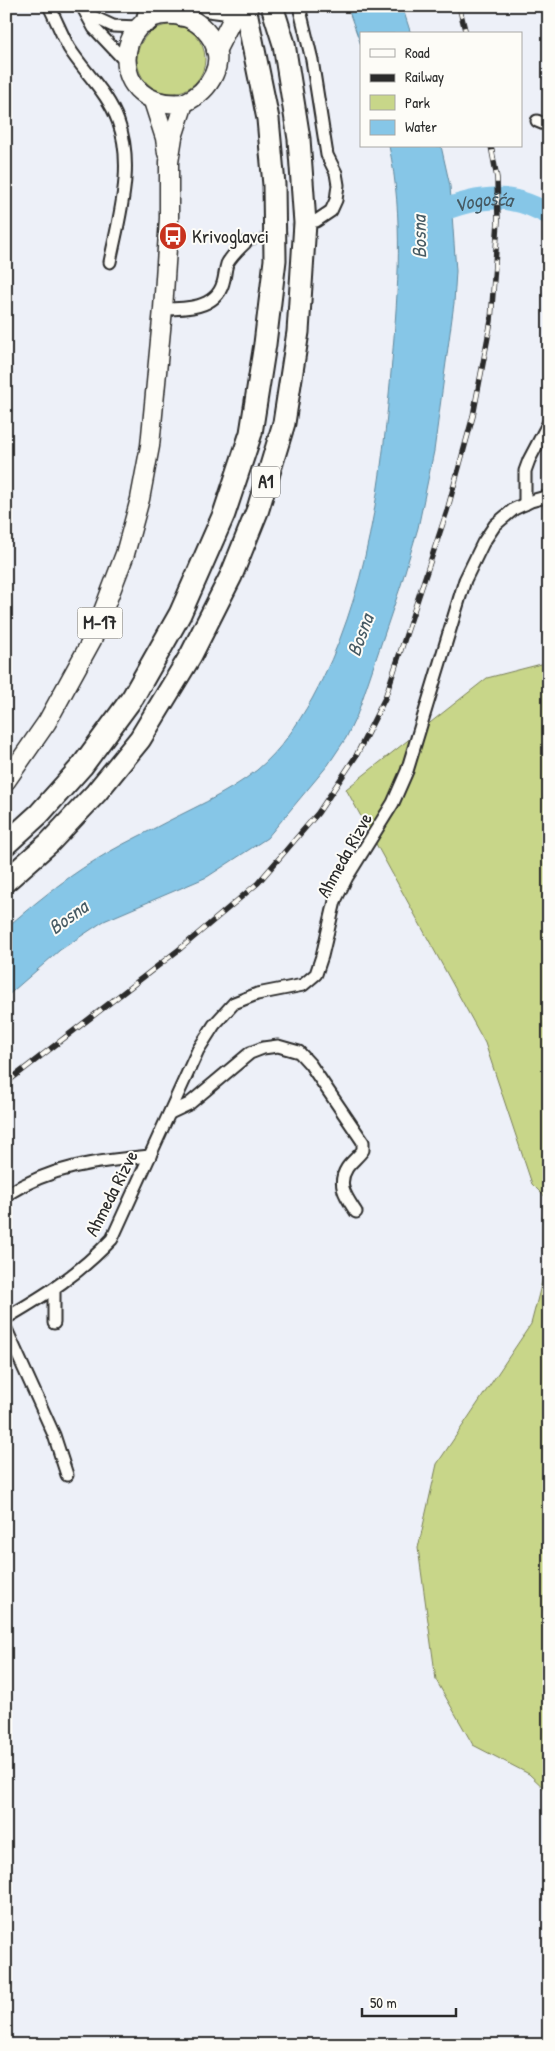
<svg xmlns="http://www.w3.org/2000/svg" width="555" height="2051" viewBox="0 0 555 2051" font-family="'Patrick Hand',sans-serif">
<rect width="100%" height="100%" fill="#edf0f8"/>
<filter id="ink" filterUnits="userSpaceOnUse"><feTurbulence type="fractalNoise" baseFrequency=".02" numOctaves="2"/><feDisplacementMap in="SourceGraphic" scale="10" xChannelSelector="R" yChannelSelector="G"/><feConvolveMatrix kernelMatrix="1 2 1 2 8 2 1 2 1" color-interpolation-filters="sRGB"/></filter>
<g filter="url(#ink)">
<g fill="#c8d689" stroke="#7a805a">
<circle cx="171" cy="59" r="34"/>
<polygon points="549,662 549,1201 532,1184 485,1043 346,789 487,678"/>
<polygon points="549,1255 549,1793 529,1774 473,1745 436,1680 418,1548 437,1464 531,1324"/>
</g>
<g fill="#86c6e7" stroke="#62889c">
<polygon points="347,6 402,6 411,34 361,34 361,45"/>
<path d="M389,146H441L450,186L456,271L454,303L434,451L418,528L401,585L357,715L346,738L328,765L267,838L207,877L104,921L60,950L6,997V928C34,904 63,880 94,861C113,849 133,839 153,829C188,810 226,795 257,770C282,749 296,726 312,699C369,596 382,477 392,361C398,291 404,216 389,146Z"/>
</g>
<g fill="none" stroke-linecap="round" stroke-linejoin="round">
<path stroke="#86c6e7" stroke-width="22" id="s1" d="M425,217C452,206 486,193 516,201C528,203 538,209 549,214"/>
<polyline stroke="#c6c9cf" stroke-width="11" stroke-dasharray="11 5.5" stroke-linecap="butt" points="245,243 308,224"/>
<defs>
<g id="minor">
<path d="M49,6C56,20 62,35 69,48C85,73 108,93 118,121C135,166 119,217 110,262"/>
<polyline points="82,6 94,28 126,62"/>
<polyline points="299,6 312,60 327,155 336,173 338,185 336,200 331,211 316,221"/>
<polyline points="87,14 113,26 139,27"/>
<polyline points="537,121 549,126"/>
<path d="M163,309C184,309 216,309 223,283C225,277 225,270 227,264C231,256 239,249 245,243"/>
<polyline points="525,504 525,471 529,460 549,422"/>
<path d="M170,1113L189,1104L250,1053L263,1048L278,1046L299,1052L310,1064L363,1142V1150C358,1157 351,1162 347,1168C336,1185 347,1198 356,1212"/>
<path d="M6,1195C52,1166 97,1161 150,1156"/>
<path d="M6,1318C47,1294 79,1274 112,1239L198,1050L214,1025L234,1003L257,994L303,985L316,974L322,956L335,901L347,877L393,803L407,771L465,580L483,543L495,525L514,509L531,501L549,496"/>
<polyline points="54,1323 54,1290"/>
<polyline points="6,1329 54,1435 67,1475"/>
</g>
<g id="primary">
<polyline points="216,51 233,18 243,6"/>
<polyline points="153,101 165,138 167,153"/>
<path d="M6,781L47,722L92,640L125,554L140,499L150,446L163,309L169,218V162L173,137L184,103C210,91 229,62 209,35C200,23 189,16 174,15C114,8 104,111 184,103"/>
</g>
<g id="motorway">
<polyline points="176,6 182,15"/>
<polyline points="209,6 224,8"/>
<polyline points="147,21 151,6"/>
<polyline points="6,844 39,814 82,766 133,697 180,614 224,514 251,433 265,344 275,260 274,185 268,119 245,6"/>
<polyline points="6,881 49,843 96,793 140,739 191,655 231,576 258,509 284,423 298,332 305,223 299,139 284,44 272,6"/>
</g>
</defs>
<use href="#minor" stroke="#2b2b2b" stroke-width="15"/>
<use href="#primary" stroke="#2b2b2b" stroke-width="21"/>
<use href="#motorway" stroke="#2b2b2b" stroke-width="25"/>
<use href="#minor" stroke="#fdfcf7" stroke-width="11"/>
<use href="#primary" stroke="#fdfcf7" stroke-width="18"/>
<use href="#motorway" stroke="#fdfcf7" stroke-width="21"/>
<defs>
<g id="rail">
<polyline points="459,6 466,34"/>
<polyline points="6,1083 181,948 258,883 318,813 356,756 385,698 447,511 473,416 491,321 498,221 497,178 491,146"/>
</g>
</defs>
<use href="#rail" stroke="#2b2b2b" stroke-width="5.5"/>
<use href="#rail" stroke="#fdfcf7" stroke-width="4" stroke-dasharray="11" stroke-linecap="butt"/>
</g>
</g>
<defs>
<symbol id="bus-disc" viewBox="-11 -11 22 22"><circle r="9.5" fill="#c8321e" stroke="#fdfcf7"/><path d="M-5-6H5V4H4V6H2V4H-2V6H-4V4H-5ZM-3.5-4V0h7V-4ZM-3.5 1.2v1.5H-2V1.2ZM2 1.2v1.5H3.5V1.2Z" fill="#fff"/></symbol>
</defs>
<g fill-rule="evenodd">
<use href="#bus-disc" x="157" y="220" width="32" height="32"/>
</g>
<g text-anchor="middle" stroke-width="4" stroke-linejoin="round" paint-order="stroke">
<g fill="#fdfcf7" stroke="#6a6a68" stroke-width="1">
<rect x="252" y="466.5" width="28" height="31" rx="4"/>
<rect x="77.5" y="607.5" width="45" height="31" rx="4"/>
</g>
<g font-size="18" font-weight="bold" fill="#2b2b2b">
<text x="266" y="488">A1</text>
<text x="100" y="629">M-17</text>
</g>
<g font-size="19" fill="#2b2b2b" stroke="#fdfcf7" text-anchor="start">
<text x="192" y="243">Krivoglavci</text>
</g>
<g font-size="19" fill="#2b2b2b" stroke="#fdfcf7">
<text transform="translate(344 855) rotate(-61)" y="7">Ahmeda Rizve</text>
<text transform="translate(111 1193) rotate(-63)" y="7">Ahmeda Rizve</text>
</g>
<g font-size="20" font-style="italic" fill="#465a63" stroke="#fdfcf7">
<text dy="7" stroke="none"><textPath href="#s1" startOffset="61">Vogošća</textPath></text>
<text transform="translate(419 237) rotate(-91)" y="7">Bosna</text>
<text transform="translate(360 635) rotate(-70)" y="7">Bosna</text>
<text transform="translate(68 917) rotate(-36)" y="7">Bosna</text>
</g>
</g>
<rect width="555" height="2051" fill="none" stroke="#fdfcf7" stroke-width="25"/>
<rect x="12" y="12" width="530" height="2026" fill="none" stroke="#2b2b2b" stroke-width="2" filter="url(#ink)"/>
<rect x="360" y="32" width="162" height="115" fill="#fdfcf7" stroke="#a9a8a5"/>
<rect x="370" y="49" width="25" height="8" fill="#fdfcf7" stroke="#a9a8a5"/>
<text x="405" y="58" font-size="15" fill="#2b2b2b">Road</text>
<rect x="370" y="74" width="25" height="8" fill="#2b2b2b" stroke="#a9a8a5"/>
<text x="405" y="82" font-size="15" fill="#2b2b2b">Railway</text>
<rect x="370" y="95" width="25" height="15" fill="#c8d689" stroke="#a9a8a5"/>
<text x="405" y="108" font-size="15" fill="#2b2b2b">Park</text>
<rect x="370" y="120" width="25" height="15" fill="#86c6e7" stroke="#a9a8a5"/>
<text x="405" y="132" font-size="15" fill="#2b2b2b">Water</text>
<path d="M362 2008v8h94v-8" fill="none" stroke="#2b2b2b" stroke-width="2.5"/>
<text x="370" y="2008" font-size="15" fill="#2b2b2b" stroke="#fdfcf7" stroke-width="4" paint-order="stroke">50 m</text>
</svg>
